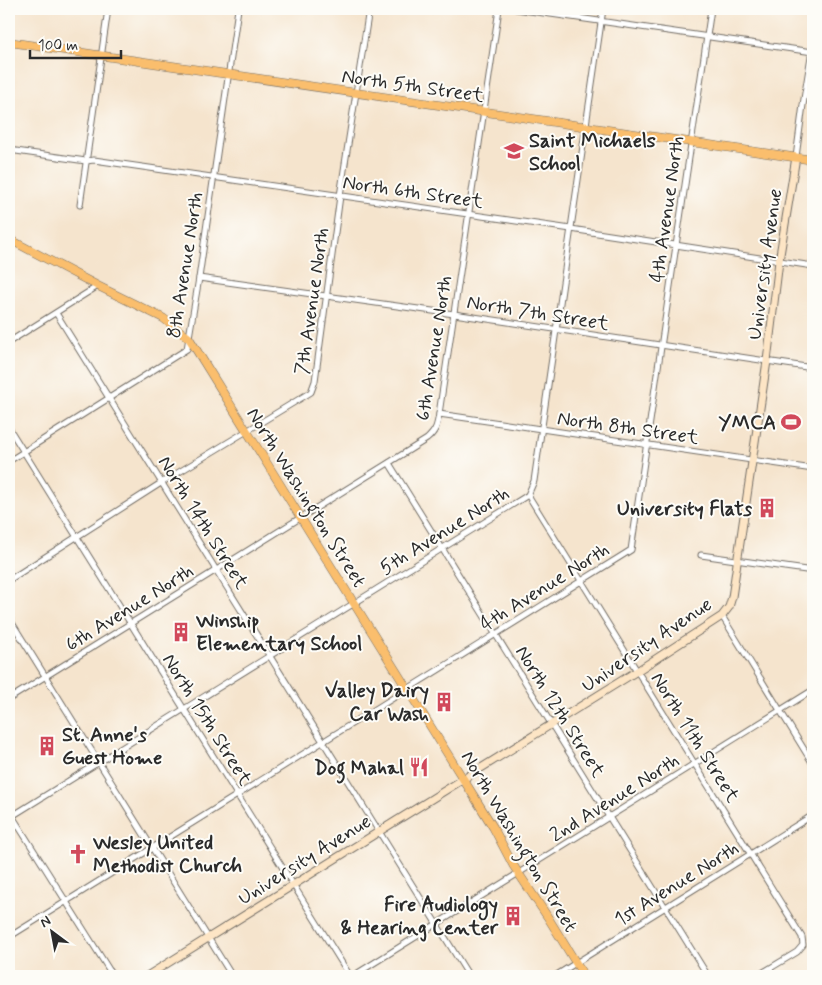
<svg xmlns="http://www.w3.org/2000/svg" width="822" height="985" viewBox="0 0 822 985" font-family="Mynerve,sans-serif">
<rect width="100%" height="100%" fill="#fdfcf7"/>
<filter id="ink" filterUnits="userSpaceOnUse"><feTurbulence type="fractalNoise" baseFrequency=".02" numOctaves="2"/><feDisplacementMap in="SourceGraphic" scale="10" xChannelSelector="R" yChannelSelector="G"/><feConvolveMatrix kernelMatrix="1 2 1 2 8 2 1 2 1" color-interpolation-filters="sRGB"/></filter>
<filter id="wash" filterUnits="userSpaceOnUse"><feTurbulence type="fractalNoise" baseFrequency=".0096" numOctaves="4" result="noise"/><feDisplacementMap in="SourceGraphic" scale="20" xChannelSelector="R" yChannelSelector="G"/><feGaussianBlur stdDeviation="1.12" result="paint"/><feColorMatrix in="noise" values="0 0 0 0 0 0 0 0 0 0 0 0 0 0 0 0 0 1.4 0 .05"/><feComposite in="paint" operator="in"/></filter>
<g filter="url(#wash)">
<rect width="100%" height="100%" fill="#f5e4cd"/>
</g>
<g filter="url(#ink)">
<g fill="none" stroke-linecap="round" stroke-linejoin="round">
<defs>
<g id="street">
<polyline points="516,9 813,52"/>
<polyline points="9,150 86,161 94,160 571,229 813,266"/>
<polyline points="796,157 803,105 813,44"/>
<polyline points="80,205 108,9"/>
<polyline points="199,278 454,314 813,368"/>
<polyline points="56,313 469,976"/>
<polyline points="9,342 98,286"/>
<polyline points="439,414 813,469"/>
<polyline points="9,428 350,976"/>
<polyline points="9,461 187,349 199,278 238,9"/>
<polyline points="389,463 708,976"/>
<polyline points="528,495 802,937 803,945 797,952 757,976"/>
<polyline points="701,555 813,571"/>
<polyline points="9,580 161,483 311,392 315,381 340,196 369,9"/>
<polyline points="722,616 813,764"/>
<polyline points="9,618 232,976"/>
<path d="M9,699L427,439C436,431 437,426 439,414L499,9"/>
<polyline points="9,811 113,976"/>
<polyline points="9,818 528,495 534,481 603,9"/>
<polyline points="9,937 631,550 711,9"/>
<polyline points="353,976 813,690"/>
<polyline points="555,976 813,815"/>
</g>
<polyline id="secondary" points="147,976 637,671 722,616 729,607 732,597 767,361 779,261 796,157"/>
<g id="primary">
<polyline points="9,42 813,160"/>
<polyline points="9,239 98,286 163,318 189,338 493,827 513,865 547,916 584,976"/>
</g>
</defs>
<use href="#street" stroke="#726c64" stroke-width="7"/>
<use href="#secondary" stroke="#726c64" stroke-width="9"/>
<use href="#primary" stroke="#726c64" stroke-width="9"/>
<use href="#street" stroke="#fff" stroke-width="5"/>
<use href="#secondary" stroke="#fde5c5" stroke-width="7"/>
<use href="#primary" stroke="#fabe6d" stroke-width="8"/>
</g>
</g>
<defs>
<symbol id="school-bare" viewBox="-9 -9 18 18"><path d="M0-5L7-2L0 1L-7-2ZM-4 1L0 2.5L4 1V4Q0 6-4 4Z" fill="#d1495b" stroke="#fdfcf7" stroke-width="2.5" paint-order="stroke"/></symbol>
<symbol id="stadium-bare" viewBox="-9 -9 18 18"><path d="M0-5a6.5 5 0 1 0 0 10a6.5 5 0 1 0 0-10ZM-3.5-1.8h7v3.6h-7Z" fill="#d1495b" stroke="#fdfcf7" stroke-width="2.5" paint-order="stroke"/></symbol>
<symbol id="building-bare" viewBox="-9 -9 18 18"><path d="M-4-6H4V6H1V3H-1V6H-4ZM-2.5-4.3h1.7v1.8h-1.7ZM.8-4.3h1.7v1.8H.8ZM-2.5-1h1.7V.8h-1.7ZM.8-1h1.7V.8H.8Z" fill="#d1495b" stroke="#fdfcf7" stroke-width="2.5" paint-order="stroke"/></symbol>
<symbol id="restaurant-bare" viewBox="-9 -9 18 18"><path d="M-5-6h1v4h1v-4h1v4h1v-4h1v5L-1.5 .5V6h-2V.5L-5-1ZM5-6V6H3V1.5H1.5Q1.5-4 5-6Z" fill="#d1495b" stroke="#fdfcf7" stroke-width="2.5" paint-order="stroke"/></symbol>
<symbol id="church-bare" viewBox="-9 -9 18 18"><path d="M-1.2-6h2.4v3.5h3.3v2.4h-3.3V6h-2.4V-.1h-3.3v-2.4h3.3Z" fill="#d1495b" stroke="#fdfcf7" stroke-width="2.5" paint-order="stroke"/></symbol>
</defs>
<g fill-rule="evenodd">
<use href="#school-bare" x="500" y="137" width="28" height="28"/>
<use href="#stadium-bare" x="777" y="408" width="28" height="28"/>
<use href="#building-bare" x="753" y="494" width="28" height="28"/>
<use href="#building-bare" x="167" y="618" width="28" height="28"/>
<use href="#building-bare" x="430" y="688" width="28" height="28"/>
<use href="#building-bare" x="33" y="732" width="28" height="28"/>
<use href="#restaurant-bare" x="405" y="753" width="28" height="28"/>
<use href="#church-bare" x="64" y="840" width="28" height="28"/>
<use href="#building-bare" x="499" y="902" width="28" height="28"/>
</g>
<g text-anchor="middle" stroke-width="4" stroke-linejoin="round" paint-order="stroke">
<g font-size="20" fill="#2b2b2b" stroke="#fdfcf7">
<text transform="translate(413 85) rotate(8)" y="7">North 5th Street</text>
<text transform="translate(413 191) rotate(8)" y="7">North 6th Street</text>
<text transform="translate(666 209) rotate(-82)" y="7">4th Avenue North</text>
<text transform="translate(764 264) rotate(-82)" y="7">University Avenue</text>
<text transform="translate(184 265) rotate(-81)" y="7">8th Avenue North</text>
<text transform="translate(311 301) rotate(-82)" y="7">7th Avenue North</text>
<text transform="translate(538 312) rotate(9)" y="7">North 7th Street</text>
<text transform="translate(433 348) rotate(-81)" y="7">6th Avenue North</text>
<text transform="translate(628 427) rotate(8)" y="7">North 8th Street</text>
<text transform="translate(307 497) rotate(58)" y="7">North Washington Street</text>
<text transform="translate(204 522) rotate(58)" y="7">North 14th Street</text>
<text transform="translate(444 530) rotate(-32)" y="7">5th Avenue North</text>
<text transform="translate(544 586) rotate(-32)" y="7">4th Avenue North</text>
<text transform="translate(129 607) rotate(-32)" y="7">6th Avenue North</text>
<text transform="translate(646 644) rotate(-34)" y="7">University Avenue</text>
<text transform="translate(561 711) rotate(58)" y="7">North 12th Street</text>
<text transform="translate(208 719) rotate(58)" y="7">North 15th Street</text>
<text transform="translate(696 737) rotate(58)" y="7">North 11th Street</text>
<text transform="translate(614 797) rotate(-32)" y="7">2nd Avenue North</text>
<text transform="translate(520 841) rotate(59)" y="7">North Washington Street</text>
<text transform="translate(304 859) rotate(-32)" y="7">University Avenue</text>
<text transform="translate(676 883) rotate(-32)" y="7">1st Avenue North</text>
</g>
<g font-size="20" font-weight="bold" fill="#2b2b2b" stroke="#fdfcf7" text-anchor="end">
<text x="529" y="147" text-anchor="start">Saint Michaels<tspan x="529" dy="23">School</tspan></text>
<text x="776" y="429">YMCA</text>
<text x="752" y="515">University Flats</text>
<text x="196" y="627" text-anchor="start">Winship<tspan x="196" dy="23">Elementary School</tspan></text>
<text x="429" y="697">Valley Dairy<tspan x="429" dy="23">Car Wash</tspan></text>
<text x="62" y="741" text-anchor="start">St. Anne's<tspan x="62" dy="23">Guest Home</tspan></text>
<text x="404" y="774">Dog Mahal</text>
<text x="93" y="849" text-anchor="start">Wesley United<tspan x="93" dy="23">Methodist Church</tspan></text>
<text x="498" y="911">Fire Audiology<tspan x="498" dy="23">&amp; Hearing Center</tspan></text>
</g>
</g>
<rect width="822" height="985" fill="none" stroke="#fdfcf7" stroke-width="30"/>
<g transform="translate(52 932) rotate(328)" stroke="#fdfcf7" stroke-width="4" paint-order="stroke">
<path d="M0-4L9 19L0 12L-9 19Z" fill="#2b2b2b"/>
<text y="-8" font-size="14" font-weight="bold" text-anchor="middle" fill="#2b2b2b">N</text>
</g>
<path d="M30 50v8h91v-8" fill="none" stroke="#2b2b2b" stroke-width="2.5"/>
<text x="38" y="50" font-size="15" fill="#2b2b2b" stroke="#fdfcf7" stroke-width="4" paint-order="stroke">100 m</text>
</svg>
